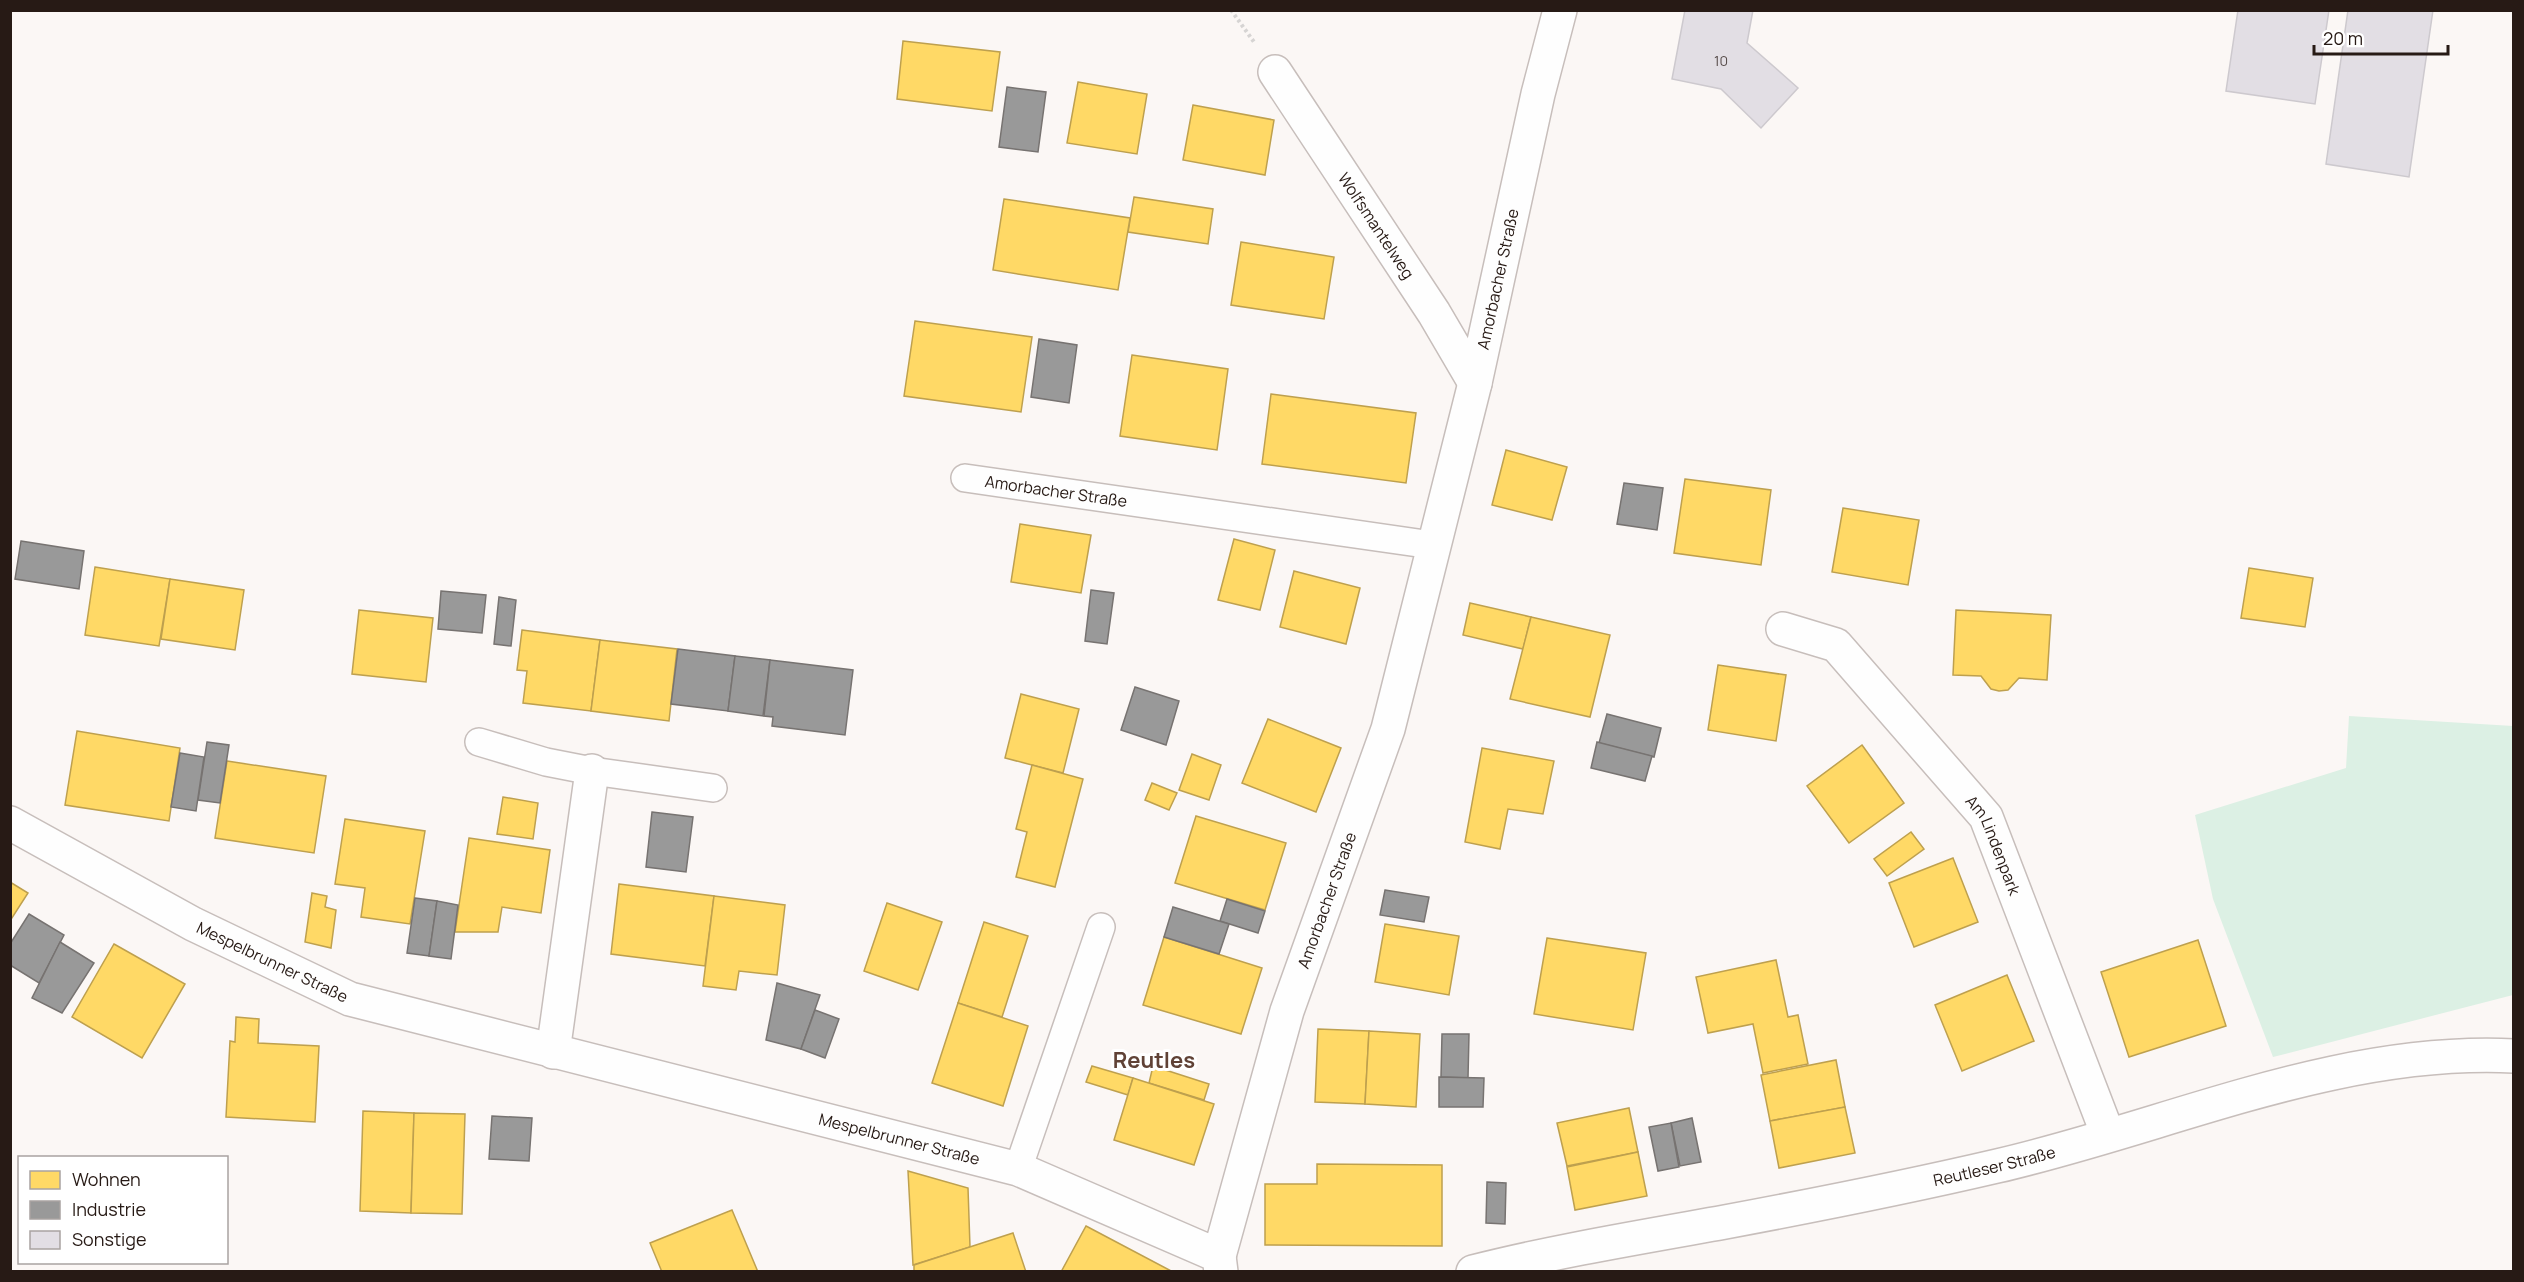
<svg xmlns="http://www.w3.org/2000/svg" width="2524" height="1282" viewBox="0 0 2524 1282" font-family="Manrope,sans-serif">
<rect width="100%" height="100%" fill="#fbf7f5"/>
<polygon fill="#dcf0e4" points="2349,716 2513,726 2513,995 2273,1057 2213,899 2195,815 2346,768"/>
<g fill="#ffd966" stroke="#bea04e" stroke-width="1.5">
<polygon points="903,41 1000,52 992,111 897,99"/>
<polygon points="1078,82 1147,94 1137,154 1067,143"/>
<polygon points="1193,105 1274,120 1265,175 1183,160"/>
<polygon points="1134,197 1213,209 1208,244 1128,232"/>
<polygon points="1004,199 1130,218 1118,290 993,270"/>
<polygon points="1241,242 1334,257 1324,319 1231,305"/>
<polygon points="915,321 1032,337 1021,412 904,396"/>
<polygon points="1132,355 1228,369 1217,450 1120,436"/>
<polygon points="1271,394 1416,413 1406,483 1262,464"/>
<polygon points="1506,450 1567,467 1552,520 1492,505"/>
<polygon points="1685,479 1771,490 1761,565 1674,553"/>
<polygon points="1843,508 1919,520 1908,585 1832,572"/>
<polygon points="1020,524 1091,535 1081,593 1011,582"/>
<polygon points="1234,539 1275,550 1260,610 1218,600"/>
<polygon points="95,567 170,579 159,646 85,635"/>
<polygon points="2249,568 2313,578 2305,627 2241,618"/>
<polygon points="1294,571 1360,588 1346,644 1280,627"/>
<polygon points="170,579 244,590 235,650 161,639"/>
<polygon points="1470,603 1531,617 1523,649 1463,635"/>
<polygon points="359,610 433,618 426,682 352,674"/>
<polygon points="1956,610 2051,615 2047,680 2019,678 2008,690 1999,691 1991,689 1981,676 1953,675"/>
<polygon points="1531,617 1610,635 1590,717 1510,699"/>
<polygon points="522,630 600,640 591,711 523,703 527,671 517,670"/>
<polygon points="600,640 677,649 669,721 591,711"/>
<polygon points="1718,665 1786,675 1776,741 1708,730"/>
<polygon points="1021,694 1079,709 1063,773 1005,758"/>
<polygon points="1268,719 1341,748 1316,812 1242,783"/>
<polygon points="77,731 180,748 169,821 65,805"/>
<polygon points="1862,745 1904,803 1849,843 1807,786"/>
<polygon points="1482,748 1554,761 1543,814 1508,809 1500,849 1465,842"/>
<polygon points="1192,754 1221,765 1209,800 1179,790"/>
<polygon points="227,761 326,776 314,853 215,838"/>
<polygon points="1032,765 1083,779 1055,887 1016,877 1027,832 1016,829"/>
<polygon points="1152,783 1177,793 1169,810 1145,800"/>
<polygon points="503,797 538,803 533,839 497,834"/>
<polygon points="1196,816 1286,843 1265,910 1175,883"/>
<polygon points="345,819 425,831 410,924 361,917 365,888 335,884"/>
<polygon points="1911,832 1924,849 1887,876 1874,859"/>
<polygon points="469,838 550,850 541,913 502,907 498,932 455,932"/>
<polygon points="1953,858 1978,922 1914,947 1889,883"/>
<polygon points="10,882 28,893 10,921"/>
<polygon points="619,884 714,896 705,966 611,954"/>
<polygon points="312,893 327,896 325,907 336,910 331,948 305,942"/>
<polygon points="714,896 785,905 777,975 739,971 736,990 703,986"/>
<polygon points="887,903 942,922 918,990 864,971"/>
<polygon points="984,922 1028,936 1002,1017 958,1003"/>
<polygon points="1385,924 1459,936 1449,995 1375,982"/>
<polygon points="1164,937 1262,968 1241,1034 1143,1005"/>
<polygon points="1547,938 1646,953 1633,1030 1534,1014"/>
<polygon points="2198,940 2226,1026 2129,1057 2101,972"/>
<polygon points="114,944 185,984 142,1058 72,1017"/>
<polygon points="1776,960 1788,1017 1798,1015 1808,1064 1763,1073 1753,1024 1708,1033 1696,977"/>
<polygon points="2007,975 2034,1041 1962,1071 1935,1005"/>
<polygon points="958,1003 1028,1026 1003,1106 932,1083"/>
<polygon points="236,1017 259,1019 258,1043 319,1046 315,1122 226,1117 230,1041 235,1042"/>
<polygon points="1318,1029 1369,1031 1365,1104 1315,1102"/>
<polygon points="1369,1031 1420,1034 1416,1107 1365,1104"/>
<polygon points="1836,1060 1845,1107 1770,1121 1761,1075"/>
<polygon points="1092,1066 1133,1078 1128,1095 1086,1082"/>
<polygon points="1153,1066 1209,1084 1204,1100 1149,1083"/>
<polygon points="1133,1078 1214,1104 1194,1165 1114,1140"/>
<polygon points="1845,1107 1855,1153 1779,1168 1770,1121"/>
<polygon points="1629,1108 1638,1152 1567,1166 1557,1123"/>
<polygon points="363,1111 414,1113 411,1213 360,1211"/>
<polygon points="414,1113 465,1114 462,1214 411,1213"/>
<polygon points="1638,1152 1647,1196 1575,1210 1567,1167"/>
<polygon points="1317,1164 1442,1165 1442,1246 1265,1245 1265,1184 1317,1184"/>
<polygon points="908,1171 968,1188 970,1247 913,1265"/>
<polygon points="732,1210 758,1272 662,1272 650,1243"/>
<polygon points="1086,1226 1173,1272 1061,1272"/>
<polygon points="1013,1233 1026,1272 914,1272 914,1265"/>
</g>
<g fill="#999" stroke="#777371" stroke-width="1.5">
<polygon points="1007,87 1046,92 1038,152 999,147"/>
<polygon points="1039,339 1077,345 1069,403 1031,397"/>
<polygon points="1624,483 1663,488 1657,530 1617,524"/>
<polygon points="21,541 84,551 79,589 15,579"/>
<polygon points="1091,590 1114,593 1107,644 1085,641"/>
<polygon points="441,591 486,595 482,633 438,629"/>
<polygon points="499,597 516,600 511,646 494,644"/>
<polygon points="678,649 735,656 728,711 671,704"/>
<polygon points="735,656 770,660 763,716 728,711"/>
<polygon points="770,660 853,670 845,735 772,726 773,717 764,716"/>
<polygon points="1135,687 1179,701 1166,745 1121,730"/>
<polygon points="1607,714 1661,728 1654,757 1599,743"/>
<polygon points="207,742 229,745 220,803 198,800"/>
<polygon points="1597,742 1652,756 1645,781 1591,768"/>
<polygon points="180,753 204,757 196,811 171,807"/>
<polygon points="652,812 693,817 686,872 646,867"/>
<polygon points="1385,890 1429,897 1424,922 1380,915"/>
<polygon points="415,898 437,901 429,956 407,953"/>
<polygon points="1227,899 1265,911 1258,933 1220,921"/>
<polygon points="437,901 458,905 451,959 429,956"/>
<polygon points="1173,907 1229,924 1219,954 1164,937"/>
<polygon points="29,914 64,935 39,983 10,965 10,944"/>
<polygon points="60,942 94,963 62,1013 32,998"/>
<polygon points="777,983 820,995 801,1049 766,1040"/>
<polygon points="815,1010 839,1019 825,1058 801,1049"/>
<polygon points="1442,1034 1469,1034 1468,1078 1441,1077"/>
<polygon points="1439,1077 1484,1078 1483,1107 1439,1107"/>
<polygon points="492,1116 532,1118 529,1161 489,1159"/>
<polygon points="1692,1118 1701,1162 1680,1166 1671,1123"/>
<polygon points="1671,1123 1679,1167 1658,1171 1649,1127"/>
<polygon points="1487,1182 1506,1183 1505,1224 1486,1223"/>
</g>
<g fill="#e2dee4" stroke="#cdc9ce" stroke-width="1.5">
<polygon points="1685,10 1753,10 1747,43 1798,88 1761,128 1721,89 1672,79"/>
<polygon points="2238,10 2329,10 2315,104 2226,91"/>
<polygon points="2348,10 2433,10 2409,177 2326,164"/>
</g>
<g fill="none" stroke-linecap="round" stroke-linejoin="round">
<defs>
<g id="service">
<path id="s1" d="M965,478L1432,545"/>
<polyline points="479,742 546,762 592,771 713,788"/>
<polyline points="1018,1169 1101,927"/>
</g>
<g id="minor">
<path id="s2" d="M1275,72L1434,313L1475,383"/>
<path id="s3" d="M1783,629L1836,645L1986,817L2108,1135"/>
<path id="s4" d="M10,823L193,924L350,999L1018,1169L1219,1256L1221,1272"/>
<polyline points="553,1052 592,771"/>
<path id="s5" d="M1219,1256L1287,1011L1388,729L1475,383L1538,94L1560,10"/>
</g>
<g id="tertiary">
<path id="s6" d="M1473,1272C1556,1251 1641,1237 1725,1222C1816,1205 1907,1187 1997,1166C2167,1127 2336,1047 2514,1056"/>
</g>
</defs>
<use href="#service" stroke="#c7bebb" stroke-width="30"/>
<use href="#minor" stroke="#c7bebb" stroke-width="36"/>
<use href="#tertiary" stroke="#c7bebb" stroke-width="36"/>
<polyline stroke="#d6d4d3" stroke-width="4" stroke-dasharray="3 3" stroke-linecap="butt" points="1231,10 1254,42"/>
<use href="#service" stroke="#fefefe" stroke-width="27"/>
<use href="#minor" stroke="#fefefe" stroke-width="33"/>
<use href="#tertiary" stroke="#fefefe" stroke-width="33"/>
</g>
<g text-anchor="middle" stroke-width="6" stroke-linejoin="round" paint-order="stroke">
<g font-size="14" fill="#564b49">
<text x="1721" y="66">10</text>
</g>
<g font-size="16" fill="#271a15" stroke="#fff">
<text dy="6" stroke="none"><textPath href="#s2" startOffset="184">Wolfsmantelweg</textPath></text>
<text dy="6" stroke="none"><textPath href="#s5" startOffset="1017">Amorbacher Straße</textPath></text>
<text dy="6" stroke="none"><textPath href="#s1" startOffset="92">Amorbacher Straße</textPath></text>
<text dy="6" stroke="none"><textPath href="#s3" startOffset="312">Am Lindenpark</textPath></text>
<text dy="6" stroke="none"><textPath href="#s5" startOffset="372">Amorbacher Straße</textPath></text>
<text dy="6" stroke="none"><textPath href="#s4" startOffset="297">Mespelbrunner Straße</textPath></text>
<text dy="6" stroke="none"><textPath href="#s4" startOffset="950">Mespelbrunner Straße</textPath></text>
<text dy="6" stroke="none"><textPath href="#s6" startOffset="532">Reutleser Straße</textPath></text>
</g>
<g font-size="22" font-weight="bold" fill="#604236" stroke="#fff">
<text x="1154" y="1068">Reutles</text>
</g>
</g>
<rect width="2524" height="1282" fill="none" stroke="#271a15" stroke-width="24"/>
<rect x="18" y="1156" width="210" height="108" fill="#ffffff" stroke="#a9a3a1" stroke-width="1.5"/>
<rect x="30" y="1171" width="30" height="18" fill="#ffd966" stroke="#a9a3a1" stroke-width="1.5"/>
<text x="72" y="1186" font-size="18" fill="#271a15">Wohnen</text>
<rect x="30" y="1201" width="30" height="18" fill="#999999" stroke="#a9a3a1" stroke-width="1.5"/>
<text x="72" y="1216" font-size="18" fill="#271a15">Industrie</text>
<rect x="30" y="1231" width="30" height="18" fill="#e2dee4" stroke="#a9a3a1" stroke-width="1.5"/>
<text x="72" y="1246" font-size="18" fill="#271a15">Sonstige</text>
<path d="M2314 45v9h134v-9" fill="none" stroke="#271a15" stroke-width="3"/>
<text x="2323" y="45" font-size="18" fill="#271a15" stroke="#ffffff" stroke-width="4.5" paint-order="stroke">20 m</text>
</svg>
